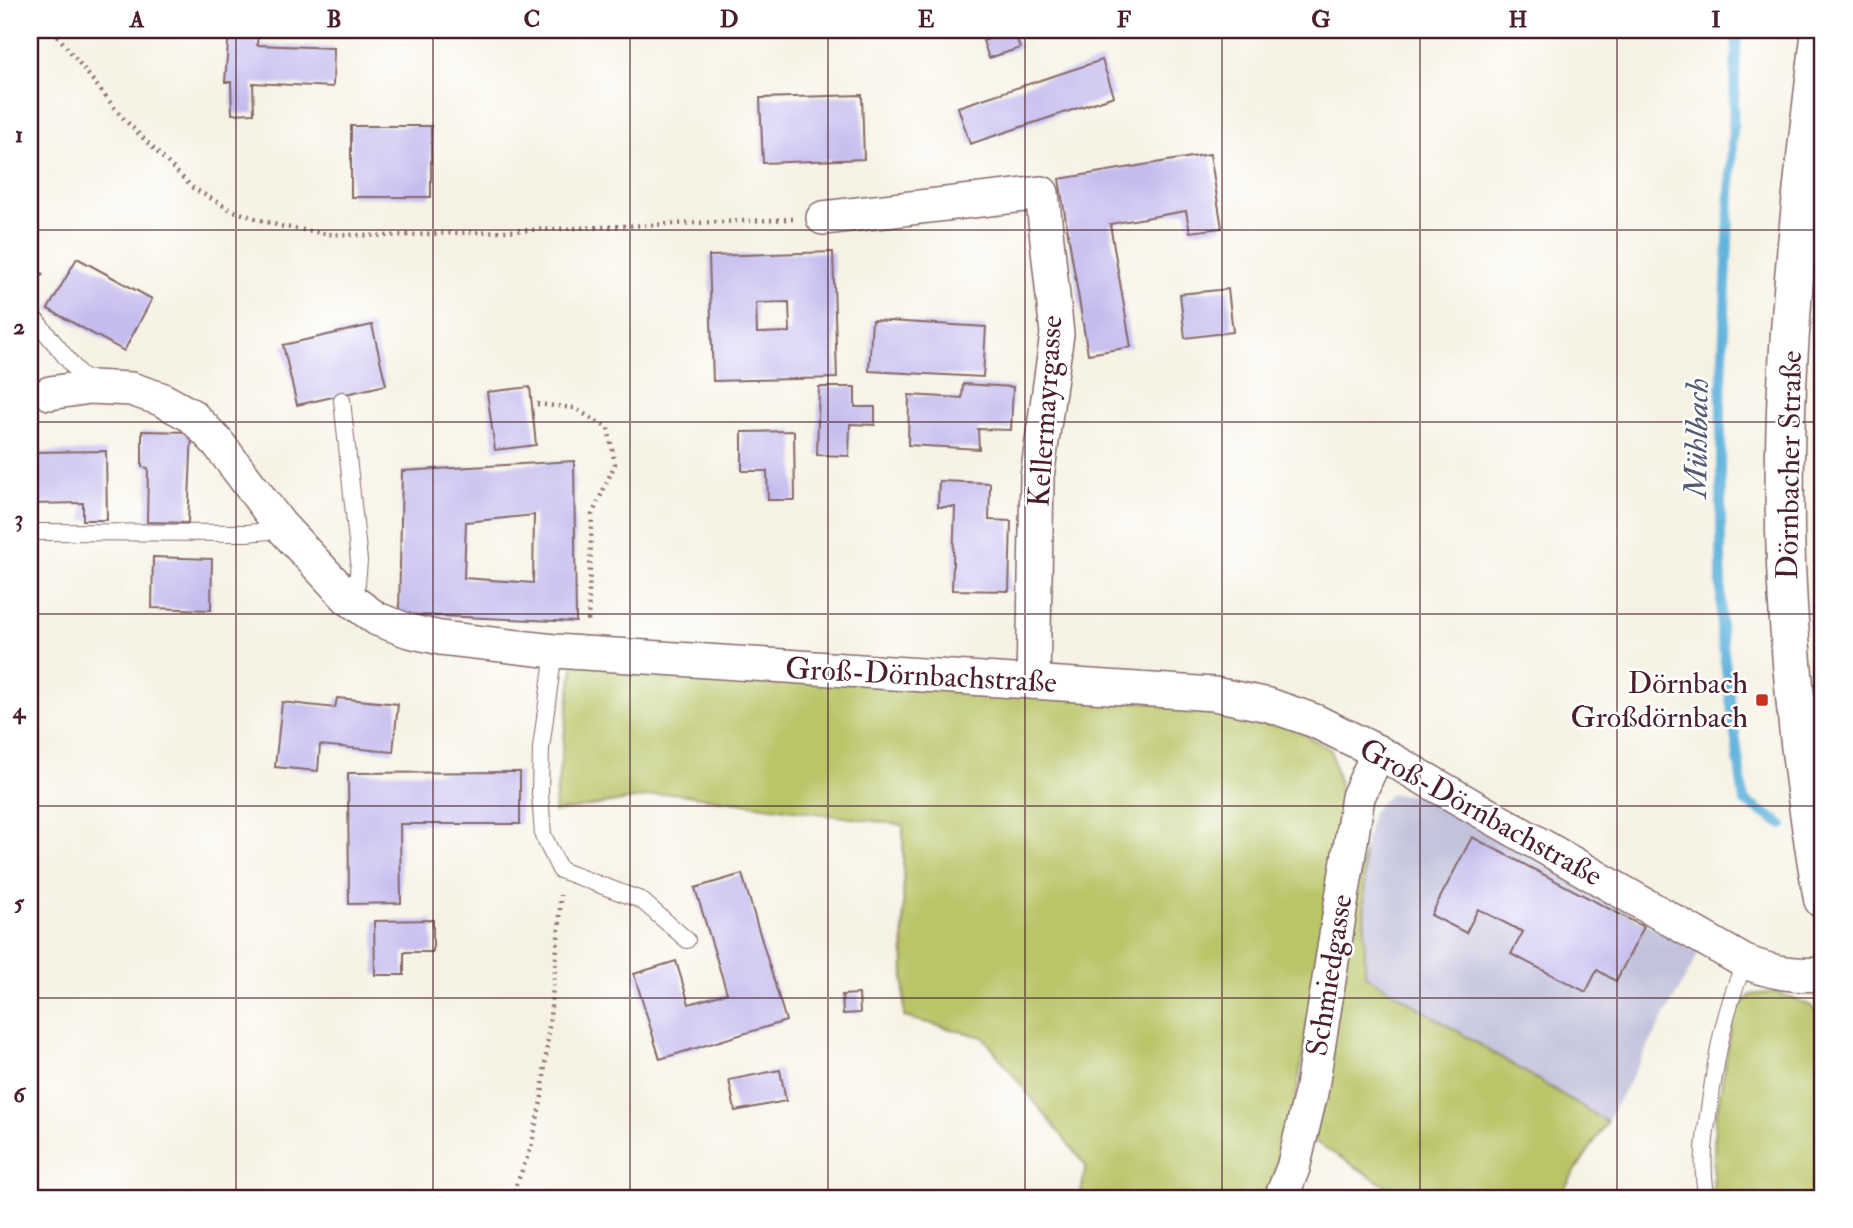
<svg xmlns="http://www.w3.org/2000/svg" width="1853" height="1228" viewBox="0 0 1853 1228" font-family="'IM FELL Double Pica',serif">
<rect width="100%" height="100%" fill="#fff"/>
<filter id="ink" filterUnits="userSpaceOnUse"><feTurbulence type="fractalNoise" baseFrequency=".0143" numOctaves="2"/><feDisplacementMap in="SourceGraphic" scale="14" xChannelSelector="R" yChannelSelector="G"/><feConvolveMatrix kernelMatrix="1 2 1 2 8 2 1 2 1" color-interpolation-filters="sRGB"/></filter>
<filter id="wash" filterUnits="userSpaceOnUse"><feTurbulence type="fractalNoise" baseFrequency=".00686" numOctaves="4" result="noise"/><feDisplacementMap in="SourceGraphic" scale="28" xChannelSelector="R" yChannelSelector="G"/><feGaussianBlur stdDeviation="1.57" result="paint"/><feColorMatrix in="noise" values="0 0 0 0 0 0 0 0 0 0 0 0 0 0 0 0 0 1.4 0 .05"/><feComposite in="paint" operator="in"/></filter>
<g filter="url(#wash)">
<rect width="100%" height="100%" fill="#f6f2e3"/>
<polygon fill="#c2c2dc" points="1390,794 1420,796 1699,953 1607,1122 1365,975 1364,850 1372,812"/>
<g fill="#b9c567" stroke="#827249" stroke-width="2">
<polygon points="574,661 1204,706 1285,723 1331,750 1342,797 1294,1112 1267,1198 1080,1198 1086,1166 983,1037 904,1017 903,825 671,793 554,812"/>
<polygon points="1364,850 1365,975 1607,1122 1558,1198 1405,1198 1314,1141"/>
<polygon points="1776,992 1810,1005 1823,1020 1823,1198 1713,1198 1715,1121 1734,1013 1751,995"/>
</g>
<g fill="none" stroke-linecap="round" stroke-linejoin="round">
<polyline stroke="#61b2db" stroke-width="10" points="1737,30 1721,403 1721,631 1744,801 1783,825"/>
</g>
<g id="blocks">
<g fill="#c5bcee" fill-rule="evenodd">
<polygon points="229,30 258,30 257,45 334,48 333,87 253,83 254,113 232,114 231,82 225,82"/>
<polygon points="1014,31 1020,48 989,58 983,41"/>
<polygon points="1102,60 1114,96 970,144 958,107"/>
<polygon points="862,95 864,159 763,163 760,98"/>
<rect x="351" y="126" width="80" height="71"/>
<polygon points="1210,154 1222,228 1190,232 1186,211 1110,224 1131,347 1088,354 1059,179"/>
<path d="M833,252L837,378L713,381L709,256ZM789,302L790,332L757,333L756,303Z"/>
<polygon points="77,258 152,299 124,351 48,309"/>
<polygon points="30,265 43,274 33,288 30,285"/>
<polygon points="1228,289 1233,332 1185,338 1180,294"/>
<polygon points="872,320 986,327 983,377 869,371"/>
<polygon points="372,325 386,385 297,405 283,345"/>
<polygon points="963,384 1013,387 1011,430 978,429 979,449 908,445 909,395 962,398"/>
<polygon points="530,387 536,445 495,450 487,392"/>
<polygon points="819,387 855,387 855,407 875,407 875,425 850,424 849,456 817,455"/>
<polygon points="142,431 192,432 188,523 147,522 148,468 142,467"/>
<polygon points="794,431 795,500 768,500 767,471 742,471 742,432"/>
<polygon points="106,451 107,520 83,520 83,503 30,504 30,452"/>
<path d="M574,461L576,622L399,614L402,471ZM534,515L533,583L464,578L466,522Z"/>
<polygon points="939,481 990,483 989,520 1011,521 1009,591 952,590 955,507 938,507"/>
<polygon points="153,557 212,559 211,610 152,608"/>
<polygon points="337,698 398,704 393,752 320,745 318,771 275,767 282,702 335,708"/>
<polygon points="520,772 520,824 400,824 401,903 349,904 348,773"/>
<polygon points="1472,837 1644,927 1616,981 1597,970 1586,992 1511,954 1523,932 1478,909 1466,933 1431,915"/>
<polygon points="742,874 786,1021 660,1059 634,974 676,961 689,1004 727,993 695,888"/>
<polygon points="433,920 433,952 404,952 404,975 375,975 374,921"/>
<polygon points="859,994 860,1013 843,1014 842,995"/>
<polygon points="780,1070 786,1101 735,1111 729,1080"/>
</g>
</g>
</g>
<g filter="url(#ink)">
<use href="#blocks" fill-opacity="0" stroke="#86696b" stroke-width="2"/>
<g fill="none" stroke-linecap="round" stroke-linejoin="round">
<defs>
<g id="service">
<polyline points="30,313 90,387"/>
<polyline points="342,400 359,561 357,584 348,598"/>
<polyline points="38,532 247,533 269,531 280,525"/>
<polyline points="554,651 541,748 540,794 543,835 560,870 641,900 687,940"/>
<path d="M1707,1198C1700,1166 1705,1135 1710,1102C1717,1053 1725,1008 1745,962"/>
</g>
<g id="minor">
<polyline points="823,218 1042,193 1057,334 1037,477 1033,682"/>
<path d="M50,393L90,387L131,389L161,399L192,416L218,443L280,525L348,598L377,619L409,631L440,638L554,651L1214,694L1269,705L1315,721L1378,752L1745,962C1774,973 1793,976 1823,974"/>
<polyline points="1796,714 1823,711"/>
<polyline points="1281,1198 1293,1168 1311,1093 1358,797 1378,752"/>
</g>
<path id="tertiary" d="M1821,30C1804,170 1787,311 1785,452C1782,601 1797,752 1823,899"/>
</defs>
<use href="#service" stroke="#86696b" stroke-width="18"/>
<use href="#minor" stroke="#86696b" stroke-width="36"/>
<use href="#tertiary" stroke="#86696b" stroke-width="41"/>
<g stroke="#86696b" stroke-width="4.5" stroke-dasharray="2 5" stroke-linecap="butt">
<polyline points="53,30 121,116 193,188 231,210 280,226 327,234 384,236 793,219"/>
<polyline points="537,404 574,408 608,428 615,464 592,515 588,621"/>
<polyline points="511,1198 531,1148 542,1096 560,918 560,895"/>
</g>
<use href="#service" stroke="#fff" stroke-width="16"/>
<use href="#minor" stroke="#fff" stroke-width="33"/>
<use href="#tertiary" stroke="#fff" stroke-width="38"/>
</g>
</g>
<path fill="none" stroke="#4a1f2b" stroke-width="2" stroke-opacity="0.55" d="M236,30V1198M433,30V1198M630,30V1198M828,30V1198M1025,30V1198M1222,30V1198M1420,30V1198M1617,30V1198M30,230H1823M30,422H1823M30,614H1823M30,806H1823M30,998H1823"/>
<rect fill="#c8321e" stroke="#fff" stroke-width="2.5" x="1755" y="693" width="14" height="14" rx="3.5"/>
<g text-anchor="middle" stroke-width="5" stroke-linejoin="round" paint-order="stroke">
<g font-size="30" fill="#4a1f2b" stroke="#fff">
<text transform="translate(1045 411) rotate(-86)" y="10">Kellermayrgasse</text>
<text transform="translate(1789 465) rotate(-89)" y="10">Dörnbacher Straße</text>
<text transform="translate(921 675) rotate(3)" y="10">Groß-Dörnbachstraße</text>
<text transform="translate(1481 812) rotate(29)" y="10">Groß-Dörnbachstraße</text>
<text transform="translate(1329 975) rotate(-81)" y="10">Schmiedgasse</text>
</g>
<g font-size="30" fill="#4a1f2b" stroke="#fff" text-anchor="end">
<text x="1748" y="693">Dörnbach<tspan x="1748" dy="34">Großdörnbach</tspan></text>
</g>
<g font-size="32" font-style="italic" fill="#535a71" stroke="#fff">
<text transform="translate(1696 438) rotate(-89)" y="11">Mühlbach</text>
</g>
</g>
<rect width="1853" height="1228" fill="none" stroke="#fff" stroke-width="77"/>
<rect x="38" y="38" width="1776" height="1152" fill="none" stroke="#4a1f2b" stroke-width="2.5"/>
<g font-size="23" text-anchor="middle" font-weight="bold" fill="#4a1f2b">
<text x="137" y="27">A</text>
<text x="334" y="27">B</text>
<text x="532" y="27">C</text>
<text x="729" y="27">D</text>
<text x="926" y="27">E</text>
<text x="1124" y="27">F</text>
<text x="1321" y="27">G</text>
<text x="1518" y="27">H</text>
<text x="1716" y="27">I</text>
<text x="19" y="142">1</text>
<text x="19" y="334">2</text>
<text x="19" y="526">3</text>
<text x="19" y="718">4</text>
<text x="19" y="910">5</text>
<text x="19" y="1102">6</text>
</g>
</svg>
